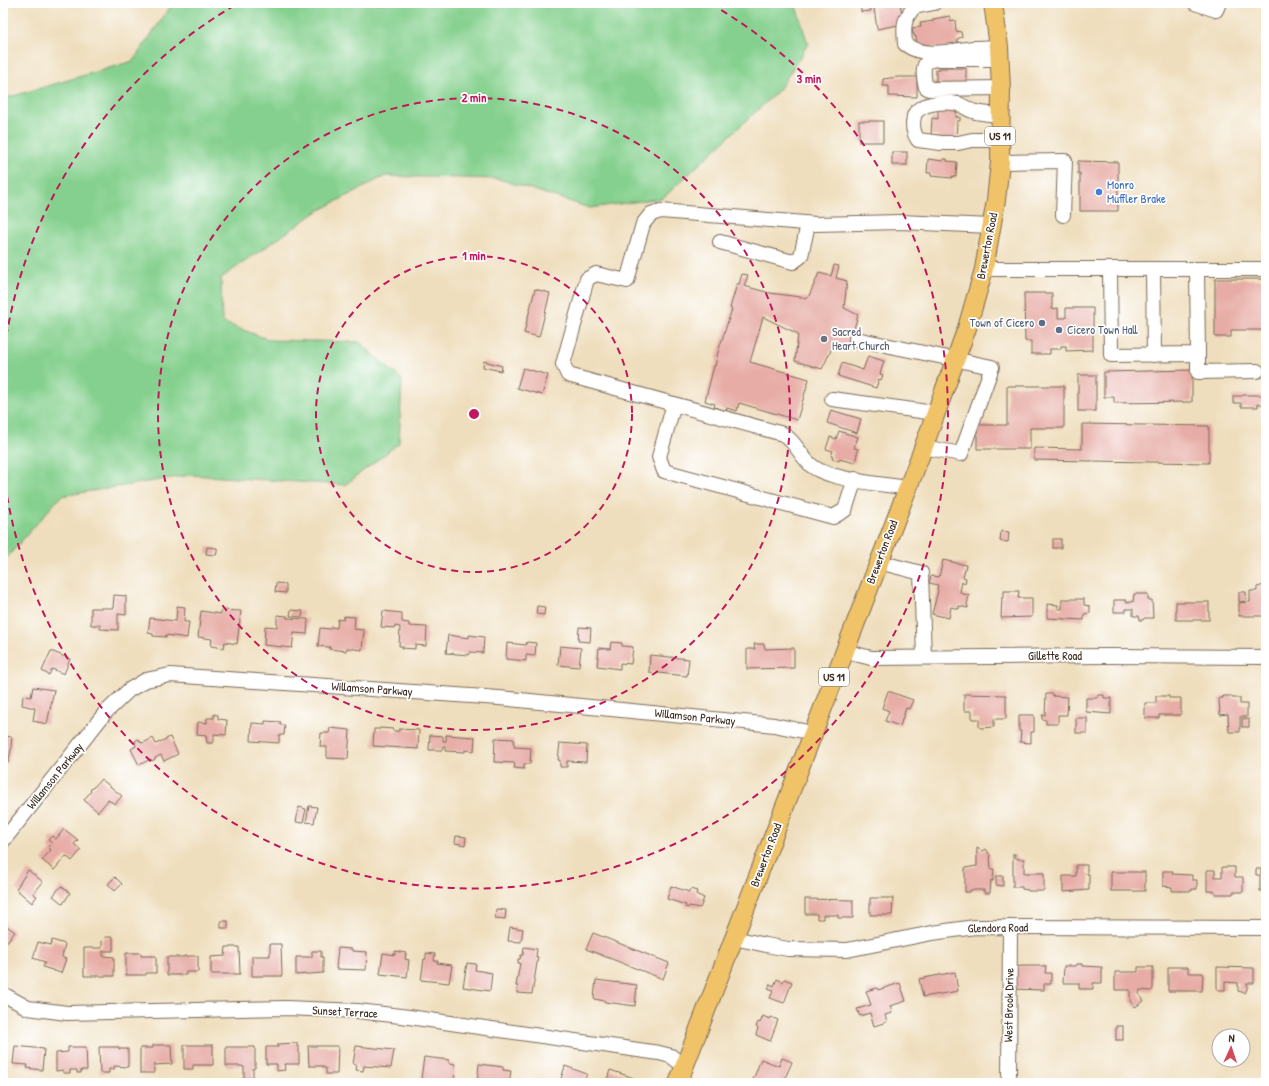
<svg xmlns="http://www.w3.org/2000/svg" width="1269" height="1086" viewBox="0 0 1269 1086" font-family="'Patrick Hand',sans-serif">
<rect width="100%" height="100%" fill="#fff"/>
<filter id="ink" filterUnits="userSpaceOnUse"><feTurbulence type="fractalNoise" baseFrequency=".025" numOctaves="2"/><feDisplacementMap in="SourceGraphic" scale="8" xChannelSelector="R" yChannelSelector="G"/><feConvolveMatrix kernelMatrix="1 2 1 2 8 2 1 2 1" color-interpolation-filters="sRGB"/></filter>
<filter id="wash" filterUnits="userSpaceOnUse"><feTurbulence type="fractalNoise" baseFrequency=".012" numOctaves="4" result="noise"/><feDisplacementMap in="SourceGraphic" scale="16" xChannelSelector="R" yChannelSelector="G"/><feGaussianBlur stdDeviation="0.9" result="paint"/><feColorMatrix in="noise" values="0 0 0 0 0 0 0 0 0 0 0 0 0 0 0 0 0 1.4 0 .05"/><feComposite in="paint" operator="in"/></filter>
<g filter="url(#wash)">
<rect width="100%" height="100%" fill="#efdebd"/>
<polygon fill="#85d08e" stroke="#607d56" points="173,3 795,3 808,44 779,90 663,198 590,208 499,179 385,176 318,211 221,278 222,322 270,340 359,342 402,380 399,443 345,485 190,475 61,496 3,562 3,99 133,61"/>
<g id="blocks">
<g fill="#e7aca5">
<polygon points="879,3 891,3 891,5 900,3 904,24 877,29 874,8 880,7"/>
<polygon points="870,4 871,11 861,12 861,5"/>
<polygon points="950,16 950,21 955,20 956,31 961,32 962,37 957,39 958,48 924,47 924,44 917,45 916,37 915,37 914,34 913,34 912,28 921,27 920,23 934,21 933,19"/>
<polygon points="939,68 966,68 966,83 933,89 934,81 936,81 936,70 939,70"/>
<polygon points="898,77 917,77 917,97 889,96 889,86 883,86 883,79"/>
<polygon points="938,108 957,109 956,117 960,117 960,121 957,121 956,141 937,140 938,135 931,135 932,118 938,119"/>
<rect x="859" y="121" width="24" height="21"/>
<rect x="892" y="152" width="15" height="13"/>
<polygon points="928,159 943,161 943,159 947,159 947,161 957,162 956,177 952,176 952,178 931,176 931,173 927,173"/>
<polygon points="1078,161 1118,162 1118,211 1080,211 1080,173 1078,174"/>
<polygon points="834,265 839,266 836,278 847,281 844,308 858,315 849,346 834,344 822,369 795,361 798,334 763,317 750,362 809,379 797,420 739,403 737,411 727,408 726,411 714,407 715,404 705,401 714,366 715,366 718,352 732,309 730,308 737,284 739,284 742,274 748,275 744,286 770,293 808,298 819,273 831,276"/>
<polygon points="1215,279 1266,279 1266,330 1231,330 1231,337 1215,337"/>
<polygon points="535,289 550,293 539,337 524,333"/>
<polygon points="1024,293 1052,293 1052,309 1058,308 1058,318 1066,318 1066,308 1093,308 1093,350 1066,351 1066,346 1061,346 1061,349 1050,349 1050,354 1031,354 1031,341 1025,341"/>
<polygon points="868,356 884,361 880,374 883,375 881,380 879,379 876,388 838,376 842,363 863,370"/>
<polygon points="484,361 502,366 501,371 483,367"/>
<polygon points="523,368 548,375 542,395 517,388"/>
<polygon points="1192,370 1192,402 1114,403 1114,397 1104,397 1104,372"/>
<rect x="1078" y="375" width="18" height="36"/>
<polygon points="1007,386 1064,386 1064,428 1030,428 1030,449 977,449 977,425 1007,425"/>
<polygon points="1243,395 1266,395 1266,404 1258,404 1258,407 1241,407 1241,403 1233,403 1233,396 1242,396"/>
<polygon points="831,410 861,419 857,433 827,423"/>
<polygon points="1082,424 1209,426 1209,463 1034,460 1034,448 1082,449"/>
<polygon points="839,431 858,437 854,448 858,449 855,463 839,459 839,461 832,459 833,457 831,456 833,451 826,449 830,437 836,439"/>
<polygon points="1001,531 1009,532 1008,542 1000,541"/>
<rect x="1053" y="539" width="8" height="9"/>
<polygon points="207,547 217,548 217,552 216,555 206,554"/>
<polygon points="943,560 966,565 963,577 966,578 965,583 962,582 960,592 962,593 962,594 969,595 967,605 968,606 968,608 959,606 959,609 951,607 949,618 932,614 938,591 937,590 938,585 929,583 931,576 939,577"/>
<polygon points="276,583 286,584 286,593 275,592"/>
<polygon points="1266,583 1266,616 1239,616 1239,603 1250,602 1250,591 1257,591 1257,587 1261,586"/>
<polygon points="1004,591 1019,591 1018,598 1032,598 1032,617 1001,618 1002,597 1004,598"/>
<polygon points="1239,592 1246,592 1246,601 1239,602"/>
<polygon points="1134,594 1148,594 1148,600 1152,600 1153,618 1144,618 1143,620 1140,620 1139,616 1133,616 1133,609 1126,609 1126,612 1114,612 1114,600 1126,600 1126,602 1133,602"/>
<polygon points="114,595 126,596 126,615 118,614 118,630 100,629 100,625 91,625 91,608 113,608"/>
<polygon points="1062,599 1084,599 1084,605 1090,606 1090,613 1084,614 1084,620 1047,618 1047,604 1058,605 1058,609 1062,609"/>
<rect x="1176" y="602" width="33" height="18"/>
<polygon points="177,606 185,607 184,622 189,622 187,638 166,635 166,637 153,636 153,634 148,633 150,618 176,621"/>
<polygon points="537,606 545,607 544,615 536,614"/>
<polygon points="221,610 241,611 237,644 225,642 224,648 211,646 212,639 198,637 201,611 221,614"/>
<polygon points="291,610 303,611 302,617 290,616"/>
<polygon points="383,611 402,613 402,622 409,623 409,626 427,627 426,646 415,645 415,649 402,648 403,646 399,646 400,627 395,626 395,628 381,627"/>
<polygon points="277,615 287,616 287,618 308,619 307,634 294,633 292,648 264,645 265,626 277,627"/>
<polygon points="344,616 355,617 354,629 364,630 362,650 347,648 346,651 329,649 330,647 318,646 320,628 331,629 331,627 337,628 338,619 343,620"/>
<polygon points="579,627 591,628 590,642 578,641"/>
<polygon points="448,635 469,638 469,635 484,637 483,653 470,652 469,655 446,653"/>
<polygon points="527,642 536,643 535,656 526,655 526,661 506,659 507,643 526,645"/>
<polygon points="611,642 622,643 622,646 633,647 631,664 620,663 620,669 597,666 599,648 610,649"/>
<polygon points="754,644 764,644 765,649 794,648 794,668 747,669 747,649 755,649"/>
<polygon points="560,646 581,648 579,667 558,665"/>
<polygon points="51,651 70,659 64,674 52,669 49,675 42,671"/>
<polygon points="650,655 689,659 687,676 649,672"/>
<polygon points="33,687 54,690 47,724 33,721 35,708 22,705 23,695 31,697"/>
<polygon points="888,691 913,700 909,709 906,708 900,726 885,721 889,711 882,708"/>
<polygon points="964,694 1006,695 1006,719 994,719 994,727 981,728 979,727 979,719 972,719 972,711 964,711"/>
<polygon points="1046,694 1053,694 1053,696 1068,697 1067,715 1058,715 1058,724 1046,724 1046,720 1042,719 1042,715 1045,715"/>
<polygon points="1098,695 1104,695 1104,698 1111,698 1111,714 1086,712 1086,698 1098,698"/>
<polygon points="1156,696 1169,696 1169,698 1181,698 1181,715 1159,715 1159,718 1145,718 1145,703 1156,703"/>
<polygon points="1223,696 1232,696 1232,698 1240,698 1240,704 1247,704 1247,717 1240,717 1240,732 1229,732 1228,714 1220,715 1219,698 1223,698"/>
<polygon points="214,714 218,715 218,719 227,720 226,735 214,734 214,742 212,743 207,743 206,736 197,735 198,722 207,723 207,718 214,718"/>
<polygon points="1019,715 1034,715 1034,732 1031,732 1031,743 1020,742 1021,731 1019,731"/>
<rect x="1076" y="718" width="11" height="15"/>
<rect x="1242" y="719" width="7" height="8"/>
<polygon points="265,721 281,722 280,725 285,725 284,735 279,735 279,743 251,741 252,723 265,724"/>
<polygon points="330,728 350,730 348,759 327,758 327,747 320,747 321,733 329,733"/>
<polygon points="380,728 393,729 393,731 399,731 399,729 419,730 418,749 373,746 374,729 380,729"/>
<polygon points="430,735 443,736 443,741 446,741 446,735 475,737 474,751 465,750 465,752 445,751 445,746 443,746 442,750 429,750"/>
<polygon points="3,736 12,737 11,746 12,746 8,763 3,762"/>
<polygon points="170,737 178,754 164,761 161,755 155,758 155,759 152,761 151,759 139,765 131,749 136,746 135,741 139,739 141,743 142,742 143,743 153,738 156,744"/>
<polygon points="495,738 514,739 514,747 531,748 530,764 524,764 524,769 514,768 515,763 494,762"/>
<polygon points="560,743 587,745 586,762 567,761 567,767 560,767 560,760 558,760"/>
<polygon points="101,779 122,796 115,804 108,800 98,812 84,800 91,791 90,790 93,787 94,787"/>
<polygon points="309,806 317,807 314,823 306,822"/>
<polygon points="299,807 306,809 303,823 296,822"/>
<polygon points="64,829 78,840 74,844 81,850 72,861 66,856 54,870 42,860 51,850 48,847 52,843 48,840 52,836 56,839"/>
<polygon points="456,836 466,837 465,845 455,843"/>
<polygon points="977,848 983,851 986,849 990,855 991,869 994,869 993,881 991,880 990,893 984,893 984,890 970,890 970,892 965,892 965,868 977,866"/>
<polygon points="1013,854 1015,854 1015,857 1018,859 1024,859 1024,873 1044,873 1044,891 1028,891 1028,890 1022,889 1022,887 1013,887"/>
<polygon points="1076,865 1087,865 1087,874 1089,874 1089,890 1063,892 1063,876 1076,876"/>
<polygon points="1222,867 1235,867 1235,877 1243,877 1243,892 1233,892 1233,894 1215,894 1215,891 1207,891 1207,870 1215,870 1215,877 1222,877"/>
<polygon points="1256,869 1261,869 1261,874 1266,874 1266,891 1260,891 1260,875 1256,875"/>
<polygon points="28,870 43,882 33,894 37,896 32,903 16,889"/>
<polygon points="1163,871 1173,871 1172,874 1192,875 1192,880 1197,880 1197,889 1192,889 1192,891 1172,891 1172,887 1163,886"/>
<rect x="1111" y="872" width="34" height="19"/>
<polygon points="996,876 1003,876 1003,886 996,885"/>
<polygon points="115,877 122,884 115,891 108,884"/>
<polygon points="61,886 70,893 63,904 53,896"/>
<polygon points="671,886 689,892 690,889 697,891 696,894 704,898 700,908 689,906 688,908 685,907 686,905 667,899"/>
<polygon points="870,898 893,898 892,915 870,915"/>
<polygon points="805,899 853,900 853,918 838,918 838,915 823,915 823,919 817,919 817,914 805,914"/>
<polygon points="496,909 506,910 505,919 495,918"/>
<polygon points="3,920 5,922 4,924 15,932 4,945"/>
<rect x="221" y="921" width="7" height="7"/>
<polygon points="510,927 523,929 521,942 508,941"/>
<polygon points="593,933 669,963 663,979 586,949"/>
<polygon points="105,937 113,937 113,951 103,951 103,956 114,957 114,976 84,976 84,948 102,948 102,940"/>
<polygon points="52,940 65,944 62,957 66,959 61,973 43,967 45,962 33,958 38,942 51,945"/>
<polygon points="270,944 281,944 282,976 252,976 252,956 270,956"/>
<polygon points="226,947 239,947 240,974 211,974 211,957 225,956"/>
<polygon points="524,947 537,949 536,957 538,957 532,994 517,993 518,986 516,986 520,963 518,963 518,959 520,959 521,955 523,955"/>
<polygon points="338,948 352,949 352,951 367,952 366,970 336,969"/>
<polygon points="312,951 321,951 321,957 323,957 323,973 296,975 296,957 312,957"/>
<polygon points="395,951 406,953 405,959 409,960 407,977 380,974 383,953 395,955"/>
<polygon points="126,953 141,953 141,956 156,956 156,973 146,973 146,975 126,975"/>
<polygon points="426,953 435,954 434,961 438,961 437,963 452,965 449,983 421,980 424,959 426,959"/>
<polygon points="184,956 198,956 198,972 186,972 186,975 167,975 167,957 184,957"/>
<polygon points="467,963 476,964 475,970 492,973 490,991 463,987"/>
<polygon points="1077,964 1082,964 1082,966 1102,967 1102,983 1093,983 1093,989 1079,989 1079,983 1063,983 1064,966 1076,966"/>
<polygon points="1023,966 1046,966 1045,973 1051,973 1051,984 1044,984 1044,990 1010,989 1010,967"/>
<polygon points="1138,967 1153,967 1153,989 1151,991 1140,990 1139,994 1144,1001 1135,1007 1130,1001 1130,990 1115,990 1115,972 1138,972"/>
<polygon points="1168,967 1188,967 1188,973 1203,973 1202,991 1168,991"/>
<polygon points="1217,967 1254,968 1254,983 1247,983 1247,989 1245,993 1238,991 1238,983 1225,982 1225,990 1217,990"/>
<polygon points="955,972 958,991 923,997 919,979"/>
<polygon points="777,979 783,982 784,979 792,982 784,1003 770,998 773,991 768,989 770,984 774,986"/>
<polygon points="596,980 637,985 635,1006 605,1002 605,1001 594,999"/>
<polygon points="900,983 906,1001 890,1006 892,1013 885,1015 887,1022 874,1026 870,1013 860,1016 857,1009 871,1005 866,991 877,988 878,990"/>
<polygon points="763,1016 770,1019 771,1017 778,1020 770,1041 756,1035 758,1028 756,1027 758,1022 760,1023"/>
<rect x="1116" y="1026" width="7" height="14"/>
<polygon points="297,1043 297,1047 299,1047 299,1064 284,1064 285,1070 277,1071 277,1064 266,1064 266,1047 278,1047 278,1044"/>
<polygon points="153,1045 171,1045 172,1064 154,1065 154,1073 140,1073 140,1048 153,1048"/>
<polygon points="184,1045 213,1045 213,1065 193,1065 193,1069 184,1069"/>
<polygon points="15,1046 44,1049 42,1070 27,1068 28,1065 13,1064"/>
<polygon points="308,1046 338,1046 337,1074 326,1074 326,1068 323,1068 323,1066 309,1066"/>
<polygon points="356,1046 394,1050 391,1068 364,1066 363,1071 356,1070 357,1065 353,1064"/>
<polygon points="68,1047 86,1047 87,1070 81,1070 81,1073 77,1073 77,1070 70,1070 70,1073 63,1073 63,1070 56,1071 56,1053 68,1052"/>
<polygon points="99,1047 119,1047 119,1049 128,1049 128,1067 114,1066 114,1069 109,1069 109,1073 100,1073"/>
<polygon points="226,1047 255,1047 255,1068 253,1068 253,1078 244,1078 244,1067 241,1066 226,1066"/>
<polygon points="424,1057 449,1060 449,1063 455,1064 454,1083 444,1083 444,1081 421,1079"/>
<polygon points="782,1058 792,1062 783,1083 762,1083 753,1080 761,1059 779,1066"/>
<polygon points="479,1064 503,1067 503,1070 511,1071 509,1083 477,1083"/>
<polygon points="565,1066 587,1074 583,1083 574,1083 561,1079"/>
<polygon points="610,1070 634,1078 632,1083 606,1083"/>
</g>
</g>
</g>
<g filter="url(#ink)">
<use href="#blocks" fill-opacity="0" stroke="#7a6956" stroke-width="1"/>
<g fill="none" stroke-linecap="round" stroke-linejoin="round">
<defs>
<g id="minor">
<path d="M934,3L914,7C902,22 904,26 905,44C925,59 951,51 973,48C982,48 990,47 999,47"/>
<polyline points="1195,3 1216,10 1219,3"/>
<path d="M1000,59H936C933,60 928,60 926,63C922,68 924,81 926,87L929,89L1001,88"/>
<path d="M1000,140H972L958,143H941L918,140C913,133 912,125 914,116C919,102 946,101 958,104C964,106 970,111 976,112C984,114 992,114 1000,115"/>
<polyline points="1000,162 1065,161 1063,215"/>
<polyline points="720,242 793,262 801,256 808,224"/>
<polyline points="984,269 1266,269"/>
<polyline points="1110,269 1111,355 1198,354 1197,269"/>
<polyline points="1153,269 1154,355"/>
<polyline points="856,339 992,367 961,454 923,447"/>
<polyline points="1198,354 1198,372 1257,371"/>
<polyline points="832,399 935,413"/>
<polyline points="674,404 659,457 664,471 833,517 845,510 855,479"/>
<path d="M907,488C883,484 830,480 812,466C800,456 797,443 783,434L568,375L563,364L587,279L596,274L627,281L643,224L651,214L661,211L816,224L900,222L991,226"/>
<polyline points="879,562 921,573 924,657"/>
<polyline points="844,651 871,658 1109,656 1266,657"/>
<polyline points="3,841 105,713 129,690 146,680 170,675 499,698 774,725 813,733"/>
<polyline points="734,938 766,945 788,949 847,950 932,933 975,927 1266,928"/>
<polyline points="3,994 28,1008 67,1013 286,1008 358,1011 409,1017 659,1053 671,1056 685,1067"/>
<polyline points="1009,1083 1010,927"/>
</g>
<polyline id="major" points="678,1083 921,454 967,328 984,269 996,200 1000,162 1001,88 999,47 993,3"/>
</defs>
<use href="#minor" stroke="#7a6956" stroke-width="16"/>
<use href="#major" stroke="#7a6956" stroke-width="20"/>
<use href="#minor" stroke="#fff" stroke-width="14"/>
<use href="#major" stroke="#f0c369" stroke-width="18"/>
</g>
</g>
<g fill="none" stroke="#c2185b" stroke-width="2" stroke-dasharray="7 5">
<circle cx="474" cy="414" r="158"/>
<circle cx="474" cy="414" r="316"/>
<path d="M3 360A474 474 0 0 1 237 4M711 4A474 474 0 1 1 3 468"/>
</g>
<circle fill="#3f7fe0" stroke="#fff" stroke-width="1.5" cx="1099" cy="192" r="4"/>
<g fill="#5c6f8a" stroke="#fff" stroke-width="1.5">
<circle cx="1042" cy="323" r="4"/>
<circle cx="1059" cy="330" r="4"/>
</g>
<circle fill="#6b7280" stroke="#fff" stroke-width="1.5" cx="824" cy="339" r="4"/>
<g text-anchor="middle" stroke-width="3.5" stroke-linejoin="round" paint-order="stroke">
<g fill="#fff" stroke="#766a62" stroke-width="1">
<rect x="985" y="127" width="30" height="18" rx="3"/>
<rect x="819" y="668" width="30" height="18" rx="3"/>
</g>
<g font-size="11" font-weight="bold" fill="#3b2a1e">
<text x="1000" y="140">US 11</text>
<text x="834" y="681">US 11</text>
</g>
<g font-size="12" fill="#366cbe" stroke="#fff" text-anchor="start">
<text x="1107" y="189">Monro<tspan x="1107" dy="14">Muffler Brake</tspan></text>
</g>
<g font-size="12" fill="#3b2a1e" stroke="#fff">
<text transform="translate(987 246) rotate(-79)" y="4">Brewerton Road</text>
<text transform="translate(882 552) rotate(-69)" y="4">Brewerton Road</text>
<text x="1055" y="660">Gillette Road</text>
<text transform="translate(372 689) rotate(4)" y="4">Willamson Parkway</text>
<text transform="translate(695 717) rotate(6)" y="4">Willamson Parkway</text>
<text transform="translate(55 776) rotate(-51)" y="4">Willamson Parkway</text>
<text transform="translate(766 855) rotate(-69)" y="4">Brewerton Road</text>
<text transform="translate(998 928) rotate(-1)" y="4">Glendora Road</text>
<text transform="translate(1009 1005) rotate(-89)" y="4">West Brook Drive</text>
<text transform="translate(345 1012) rotate(3)" y="4">Sunset Terrace</text>
</g>
<g font-size="12" fill="#4e5e75" stroke="#fff" text-anchor="end">
<text x="1034" y="327">Town of Cicero</text>
<text x="1067" y="334" text-anchor="start">Cicero Town Hall</text>
</g>
<g font-size="12" fill="#5b616d" stroke="#fff" text-anchor="start">
<text x="832" y="336">Sacred<tspan x="832" dy="14">Heart Church</tspan></text>
</g>
</g>
<circle cx="474" cy="414" r="6" fill="#c2185b" stroke="#fff" stroke-width="2"/>
<g font-size="12" text-anchor="middle" font-weight="bold" fill="#c2185b" stroke="#fff" stroke-width="3.5" stroke-linejoin="round" paint-order="stroke">
<text x="809" y="83">3 min</text>
<text x="474" y="102">2 min</text>
<text x="474" y="260">1 min</text>
</g>
<rect width="1269" height="1086" fill="none" stroke="#fff" stroke-width="16"/>
<g transform="translate(1231 1048) rotate(3)"><circle r="19" fill="#ffffff" stroke="#b1aaa5"/>
<path d="M0-3L7 15L0 10L-7 15Z" fill="#d1495b"/>
<text y="-6" font-size="11" font-weight="bold" text-anchor="middle" fill="#3b2a1e">N</text>
</g>
</svg>
